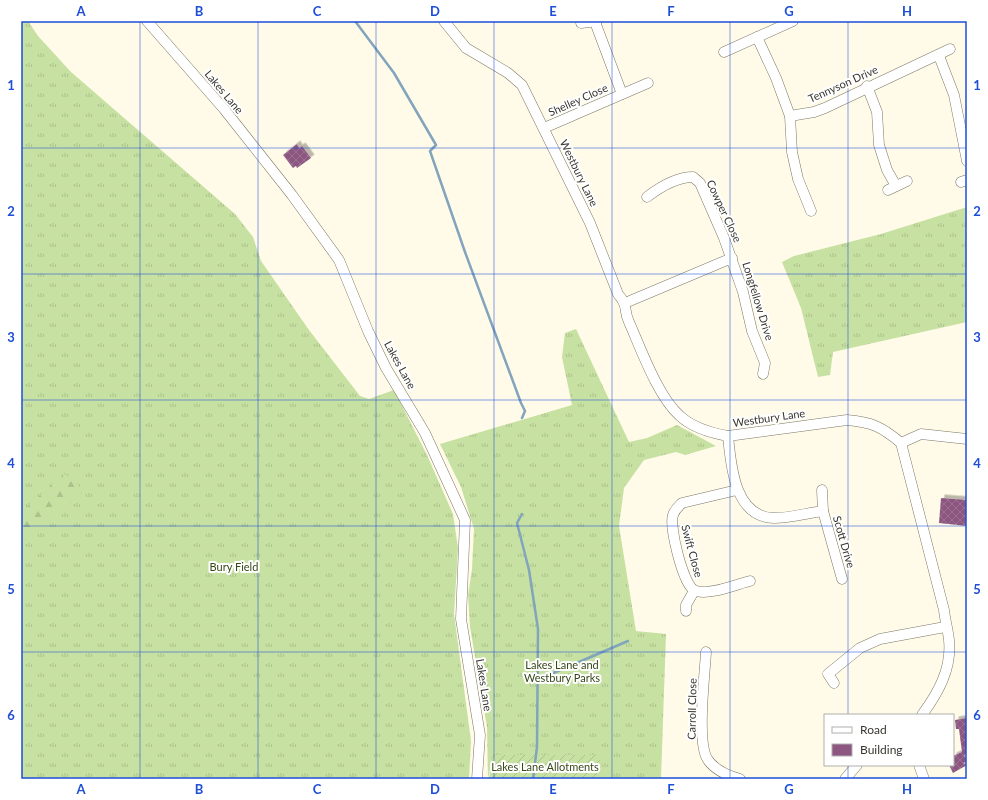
<svg xmlns="http://www.w3.org/2000/svg" width="988" height="800" viewBox="0 0 988 800" font-family="Lato,sans-serif">
<defs>
<pattern id="grass-tufts" width="24" height="20" patternUnits="userSpaceOnUse"><rect width="24" height="20" fill="#c7e1a2"/><path d="M3 7l-1-3M5 7V3M7 7l1-3M15 17l-1-3M17 17v-4M19 17l1-3" fill="none" stroke="#acc28c"/></pattern>
<pattern id="forest-firs" width="22" height="20" patternUnits="userSpaceOnUse"><rect width="22" height="20" fill="#c7e1a2"/><path d="M5 1l3.5 6h-7zM16 11l3.5 6h-7z" fill="#acc28c"/></pattern>
<pattern id="garden-furrows" width="10" height="10" patternUnits="userSpaceOnUse"><rect width="10" height="10" fill="#c7e1a2"/><path d="M-1 1l2-2M0 10L10 0M9 11l2-2" fill="none" stroke="#acc28c"/></pattern>
<pattern id="building-cross-hatch" width="8" height="8" patternUnits="userSpaceOnUse"><rect width="8" height="8" fill="#8d5781"/><path d="M0 0l8 8M0 8l8-8" fill="none" stroke="#9a7291"/></pattern>
<filter id="shadow"><feDropShadow dx="3.5" dy="-3.5" stdDeviation="0" flood-color="#0004"/></filter>
</defs>
<rect width="100%" height="100%" fill="#fffbe8"/>
<g fill="url(#grass-tufts)">
<polygon points="21,21 28,21 38,36 71,72 235,214 253,237 261,261 309,330 360,396 369,399 394,390 427,455 453,514 458,548 454,614 471,741 469,779 21,779"/>
<polygon points="967,207 967,322 833,352 830,375 818,377 801,308 782,262 794,256 881,234"/>
<polygon points="576,329 629,442 647,438 677,425 716,446 685,455 676,452 644,460 624,488 619,526 636,631 666,634 661,779 636,778 635,779 599,779 599,755 493,755 488,779 487,727 470,627 468,595 472,569 474,529 461,487 440,444 572,405 562,357 565,333"/>
</g>
<polygon fill="url(#forest-firs)" points="64,474 76,482 82,492 21,546 21,512"/>
<polygon fill="url(#garden-furrows)" points="492,755 600,755 599,779 489,779"/>
<g fill="none" stroke-linecap="round" stroke-linejoin="round">
<g stroke="#82a4bc" stroke-width="2.5">
<polyline points="355,21 394,73 436,145 430,151 465,252 521,403 525,411 522,418"/>
<polyline points="522,514 517,523 529,570 538,629 537,747 533,779"/>
<polyline points="537,680 628,641"/>
</g>
</g>
<g fill="url(#building-cross-hatch)" filter="url(#shadow)">
<polygon points="297,144 299,148 302,146 311,158 297,168 296,166 293,168 283,155"/>
<polygon points="941,498 967,500 967,526 939,523"/>
<polygon points="967,718 967,754 964,755 967,761 963,763 967,765 953,773 949,765 953,765 953,756 962,752 959,729 956,729 955,720"/>
</g>
<g fill="none" stroke-linecap="round" stroke-linejoin="round">
<defs>
<g id="minor">
<polyline points="147,21 224,109 292,195 339,260 368,331 386,368 425,433 465,520 461,619 480,735 477,779"/>
<path d="M444,21L466,48L508,73L522,85L590,223L618,294C629,307 623,309 629,322C641,349 658,397 680,416C693,428 711,433 728,436L847,420C872,422 882,427 901,443L944,610C945,620 948,630 949,640C952,669 938,693 922,715"/>
<polyline points="595,22 622,94"/>
<polyline points="581,23 597,21"/>
<polyline points="757,37 776,78 790,116 792,152 798,179 811,211"/>
<polyline points="724,52 793,21"/>
<polyline points="939,56 954,95 967,161"/>
<polyline points="867,86 877,112 879,145 887,170 896,186"/>
<polyline points="790,116 814,112 825,108 950,49"/>
<polyline points="544,128 648,83"/>
<polyline points="961,182 967,180"/>
<polyline points="888,190 907,181"/>
<path d="M647,197C660,187 677,177 693,177L700,183L724,238L743,292L752,331L765,363L763,374"/>
<polyline points="625,303 732,258"/>
<path d="M728,436C731,465 734,517 774,518C790,518 807,513 823,511"/>
<polyline points="901,443 921,434 967,439"/>
<path d="M737,490L682,503C678,507 675,509 673,515C669,527 683,584 694,590C706,597 737,584 750,581"/>
<polyline points="822,490 823,511 842,579"/>
<polyline points="686,611 686,605 694,591"/>
<path d="M706,652C705,673 696,744 708,760C715,770 729,776 740,779"/>
<polyline points="834,683 828,674 860,648 880,639 945,627"/>
<polyline points="919,765 924,779"/>
<polyline points="845,779 857,765"/>
</g>
</defs>
<use href="#minor" stroke="#7b7767" stroke-width="11"/>
<use href="#minor" stroke="#fff" stroke-width="10"/>
</g>
<path fill="none" stroke="#1d4ed8" stroke-width="1" stroke-opacity="0.55" d="M140,21V779M258,21V779M376,21V779M494,21V779M612,21V779M730,21V779M848,21V715M21,148H967M21,274H967M21,400H967M21,526H967M21,652H967M848,765V779"/>
<g text-anchor="middle" stroke-width="4" stroke-linejoin="round" paint-order="stroke">
<g font-size="11" fill="#38362f" stroke="#fff">
<text transform="translate(843 84) rotate(-24)" y="4">Tennyson Drive</text>
<text transform="translate(224 92) rotate(50)" y="4">Lakes Lane</text>
<text transform="translate(578 100) rotate(-24)" y="4">Shelley Close</text>
<text transform="translate(579 173) rotate(64)" y="4">Westbury Lane</text>
<text transform="translate(724 211) rotate(65)" y="4">Cowper Close</text>
<text transform="translate(758 301) rotate(73)" y="4">Longfellow Drive</text>
<text transform="translate(400 365) rotate(61)" y="4">Lakes Lane</text>
<text transform="translate(769 418) rotate(-8)" y="4">Westbury Lane</text>
<text transform="translate(844 542) rotate(74)" y="4">Scott Drive</text>
<text transform="translate(692 551) rotate(75)" y="4">Swift Close</text>
<text transform="translate(484 685) rotate(81)" y="4">Lakes Lane</text>
<text transform="translate(692 709) rotate(-89)" y="4">Carroll Close</text>
</g>
<g font-size="11" fill="#364718" stroke="#fff">
<text x="234" y="571">Bury Field</text>
<text x="562" y="669">Lakes Lane and<tspan x="562" dy="13">Westbury Parks</tspan></text>
<text x="545" y="771">Lakes Lane Allotments</text>
</g>
</g>
<rect width="988" height="800" fill="none" stroke="#ffffff" stroke-width="44"/>
<rect x="824" y="714" width="130" height="52" fill="#ffffff" stroke="#afafac"/>
<rect x="832" y="727" width="20" height="6" fill="#ffffff" stroke="#afafac"/>
<text x="860" y="734" font-size="12" fill="#38362f">Road</text>
<rect x="832" y="744" width="20" height="12" fill="#8d5781" stroke="#afafac"/>
<text x="860" y="754" font-size="12" fill="#38362f">Building</text>
<rect x="22" y="22" width="944" height="756" fill="none" stroke="#1d4ed8" stroke-width="1.5"/>
<g font-size="13" text-anchor="middle" font-weight="bold" fill="#1d4ed8">
<text x="81" y="16">A</text>
<text x="199" y="16">B</text>
<text x="317" y="16">C</text>
<text x="435" y="16">D</text>
<text x="553" y="16">E</text>
<text x="671" y="16">F</text>
<text x="789" y="16">G</text>
<text x="907" y="16">H</text>
<text x="11" y="90">1</text>
<text x="977" y="90">1</text>
<text x="11" y="216">2</text>
<text x="977" y="216">2</text>
<text x="11" y="342">3</text>
<text x="977" y="342">3</text>
<text x="11" y="468">4</text>
<text x="977" y="468">4</text>
<text x="11" y="594">5</text>
<text x="977" y="594">5</text>
<text x="11" y="720">6</text>
<text x="977" y="720">6</text>
<text x="81" y="794">A</text>
<text x="199" y="794">B</text>
<text x="317" y="794">C</text>
<text x="435" y="794">D</text>
<text x="553" y="794">E</text>
<text x="671" y="794">F</text>
<text x="789" y="794">G</text>
<text x="907" y="794">H</text>
</g>
</svg>
